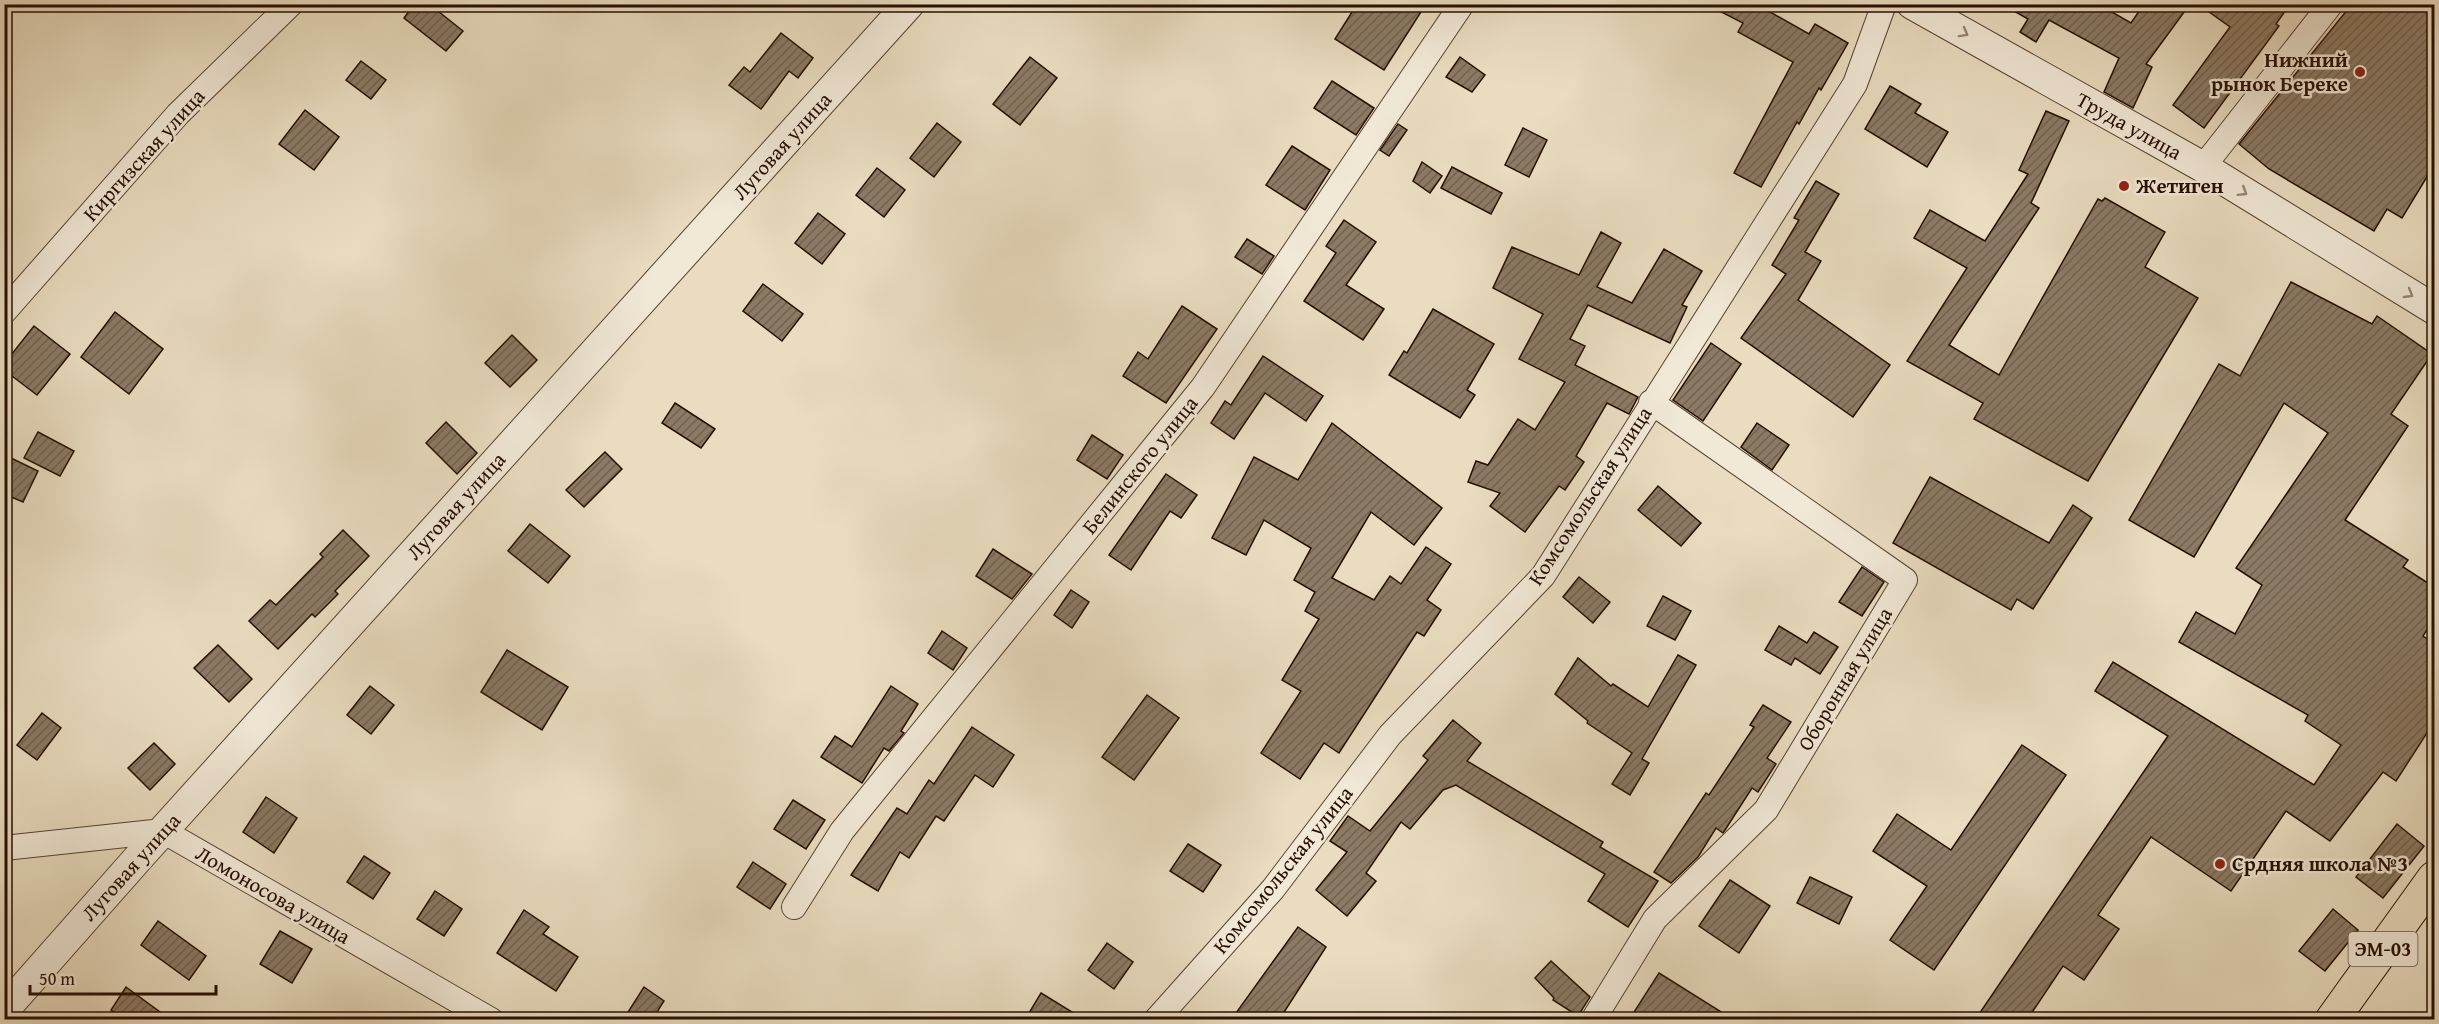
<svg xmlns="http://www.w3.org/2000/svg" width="2439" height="1024" viewBox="0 0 2439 1024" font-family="'Gentium Book Plus',serif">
<defs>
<pattern id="building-hatch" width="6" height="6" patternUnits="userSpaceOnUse" patternTransform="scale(1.5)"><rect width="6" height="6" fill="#8b7a64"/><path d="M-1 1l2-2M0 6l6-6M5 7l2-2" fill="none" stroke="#716250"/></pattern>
</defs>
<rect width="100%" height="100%" fill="#e9dcc0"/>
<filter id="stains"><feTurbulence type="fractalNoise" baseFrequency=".00333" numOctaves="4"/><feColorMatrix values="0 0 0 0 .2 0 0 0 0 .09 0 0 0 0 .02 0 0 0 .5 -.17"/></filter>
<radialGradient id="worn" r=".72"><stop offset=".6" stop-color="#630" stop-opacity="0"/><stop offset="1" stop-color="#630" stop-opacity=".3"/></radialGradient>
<g fill="url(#building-hatch)" stroke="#260f01" stroke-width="1.5">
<polygon points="414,4 429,4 463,31 446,51 404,18"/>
<polygon points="1357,4 1426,4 1384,70 1335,39"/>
<polygon points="1706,4 1756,4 1809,34 1815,24 1848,43 1821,90 1819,88 1799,124 1797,122 1761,187 1734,173 1793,62 1738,32 1743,23"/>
<polygon points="2002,4 2098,4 2131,23 2144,4 2190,4 2146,64 2152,67 2133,108 2104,92 2119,58 2049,20 2036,42 2020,32 2028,19"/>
<polygon points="2198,4 2290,4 2276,24 2279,26 2204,128 2173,105 2230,27"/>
<polygon points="2352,4 2434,4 2434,179 2428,175 2402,218 2387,209 2374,231 2269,169 2239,144"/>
<polygon points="781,33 813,58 798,78 789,71 761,109 729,85 744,67 750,72"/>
<polygon points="1030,57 1057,78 1020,125 993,104"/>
<polygon points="1460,57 1485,75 1472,92 1446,77"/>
<polygon points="361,61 386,80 371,99 346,80"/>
<polygon points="1332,81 1374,108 1356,135 1314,108"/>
<polygon points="1890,86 1921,104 1915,113 1948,132 1927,167 1865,129"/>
<polygon points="305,110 339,137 314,170 279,144"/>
<polygon points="2046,111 2069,121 2031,203 2039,208 1949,345 1999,375 2098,199 2102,201 2105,198 2165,232 2145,267 2198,298 2088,481 1974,419 1983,403 1907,361 1967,268 1914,238 1930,210 1985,241 2028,174 2019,170"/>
<polygon points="937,123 961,142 934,177 910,158"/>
<polygon points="1398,124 1407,130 1389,156 1380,150"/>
<polygon points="1523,128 1547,140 1529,177 1505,165"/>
<polygon points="1292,146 1330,170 1305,210 1266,185"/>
<polygon points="1422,162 1442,176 1430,193 1413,181"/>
<polygon points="1452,167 1502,193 1491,214 1441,188"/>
<polygon points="877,168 905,190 884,217 856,195"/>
<polygon points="1816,181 1839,194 1805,252 1821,261 1798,300 1890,365 1853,417 1741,338 1786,274 1772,265 1799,220 1794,218"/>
<polygon points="818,213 845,234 822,264 795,243"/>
<polygon points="1344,220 1376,242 1346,285 1384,309 1363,340 1304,301 1336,253 1326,246"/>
<polygon points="1601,232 1621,243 1597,287 1632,303 1664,249 1702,271 1682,305 1687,307 1670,343 1588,305 1570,339 1585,346 1575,365 1638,397 1629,414 1607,403 1576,456 1584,462 1565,490 1559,486 1525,532 1490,506 1500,493 1468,482 1476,461 1488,465 1518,419 1535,430 1565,382 1519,359 1543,314 1493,288 1512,247 1579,275"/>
<polygon points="1247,239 1274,256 1262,274 1235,257"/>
<polygon points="2291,282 2372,324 2377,316 2432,354 2391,414 2408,426 2345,520 2408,560 2403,567 2434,587 2434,619 2423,636 2434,644 2434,722 2396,781 2383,772 2330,841 2286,811 2231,891 2151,837 2098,915 2119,929 2084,980 2063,966 2027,1020 1975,1020 2168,736 2095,691 2113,662 2314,785 2341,745 2305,721 2308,715 2179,642 2196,612 2235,634 2262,585 2236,568 2328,433 2284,403 2194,557 2129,520 2219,364 2240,376"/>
<polygon points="763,284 803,314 782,341 743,311"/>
<polygon points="1182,306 1217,329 1166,403 1123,376 1138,352 1148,359"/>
<polygon points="1433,309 1494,344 1467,390 1475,395 1460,418 1389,375 1404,351 1407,353"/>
<polygon points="115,312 163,349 129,394 81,357"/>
<polygon points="34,326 70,354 37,395 4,370 4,364"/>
<polygon points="512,335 537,360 510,387 485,363"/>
<polygon points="1711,343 1741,364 1703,421 1673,400"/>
<polygon points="1263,356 1323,396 1306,421 1265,393 1234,439 1211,423 1225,401 1231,405"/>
<polygon points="675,403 715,429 701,448 662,423"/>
<polygon points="446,422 477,453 457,474 426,443"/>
<polygon points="1332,423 1442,508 1414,545 1371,512 1332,578 1374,600 1390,576 1401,584 1426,547 1451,564 1427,600 1441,610 1424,636 1417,632 1339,753 1324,743 1300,779 1261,753 1301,691 1282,680 1319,619 1305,611 1315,592 1294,580 1311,548 1264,520 1246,555 1212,538 1254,457 1298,480"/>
<polygon points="1757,423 1789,445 1772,470 1741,447"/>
<polygon points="38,432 74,451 60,476 24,458"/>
<polygon points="1092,435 1123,455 1107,479 1077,460"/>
<polygon points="605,452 622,469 584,507 566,490"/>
<polygon points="11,458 38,471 23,502 4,494 4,471"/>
<polygon points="1166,474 1197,495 1181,518 1170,511 1131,570 1109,555"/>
<polygon points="1930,477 2049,543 2073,505 2092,518 2033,609 2017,599 2011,610 1893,543"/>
<polygon points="1658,486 1701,523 1681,546 1638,510"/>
<polygon points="530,524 570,556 548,583 508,551"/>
<polygon points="343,530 369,556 335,591 338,594 315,617 312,614 278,649 249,621 270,600 276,605 323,557 320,554"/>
<polygon points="993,549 1032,574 1012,599 976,576"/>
<polygon points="1862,567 1884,582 1862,616 1839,602"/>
<polygon points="1579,577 1610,602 1593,623 1563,597"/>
<polygon points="1071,590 1089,602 1072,628 1054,615"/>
<polygon points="1663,596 1691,611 1675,640 1647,626"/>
<polygon points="1779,626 1807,643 1814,632 1838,647 1820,674 1795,658 1791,665 1765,650"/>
<polygon points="942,631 967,648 953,670 928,653"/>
<polygon points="218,645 252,679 229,702 194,668"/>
<polygon points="507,650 568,687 542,730 481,692"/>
<polygon points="1678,655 1696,665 1642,759 1649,763 1630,795 1612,784 1632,753 1587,723 1588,721 1555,694 1578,658 1611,686 1613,684 1648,707"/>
<polygon points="370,686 394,705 371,734 347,715"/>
<polygon points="891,686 918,704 901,731 904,733 889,751 884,748 862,783 821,757 835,736 852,747"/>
<polygon points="1147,695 1179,718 1134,780 1102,757"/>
<polygon points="1763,705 1791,722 1767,758 1776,764 1758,792 1752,788 1725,830 1723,833 1716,828 1698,857 1671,883 1654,872 1706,793 1709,795 1754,727 1750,725"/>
<polygon points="42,713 61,728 37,760 17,745"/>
<polygon points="1453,720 1481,743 1467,761 1603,842 1600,847 1658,881 1628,927 1588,901 1605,874 1456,785 1443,790 1410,829 1401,822 1366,873 1376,881 1347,916 1316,890 1347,852 1330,841 1348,816 1370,831 1428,760 1423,756"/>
<polygon points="972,727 1014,755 993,787 975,775 944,821 936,816 909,858 900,852 878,891 851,875 897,808 907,814 929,780 934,784"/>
<polygon points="154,743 175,764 150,790 128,768"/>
<polygon points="2022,745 2066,775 1934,970 1890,940 1927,886 1873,851 1897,814 1951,850"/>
<polygon points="266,797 297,818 274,853 243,832"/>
<polygon points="793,800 825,820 806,849 774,829"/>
<polygon points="2397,824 2424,846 2383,898 2356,877"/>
<polygon points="1188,844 1221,865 1203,892 1170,871"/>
<polygon points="364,856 390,873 373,899 347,882"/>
<polygon points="753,862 786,884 770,909 737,887"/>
<polygon points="1810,877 1852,897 1839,924 1797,903"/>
<polygon points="1730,880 1770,906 1739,953 1699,926"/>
<polygon points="435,891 462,909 444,936 417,919"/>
<polygon points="2333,909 2358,930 2325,971 2299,951"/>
<polygon points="524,910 549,927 543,934 578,957 556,991 497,953"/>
<polygon points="158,921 206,956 189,980 141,945"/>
<polygon points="1298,927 1326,947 1279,1020 1231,1020"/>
<polygon points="280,931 312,949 292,983 260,964"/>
<polygon points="1107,943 1133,962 1114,989 1088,970"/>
<polygon points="1551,961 1590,997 1578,1016 1553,1000 1554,998 1535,978"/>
<polygon points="1659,973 1734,1020 1629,1020"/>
<polygon points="126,987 171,1020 124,1020 111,1010"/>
<polygon points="644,987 664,1001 652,1020 623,1020"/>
<polygon points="1041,993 1085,1020 1040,1020 1029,1013"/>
</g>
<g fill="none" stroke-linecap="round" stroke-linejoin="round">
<defs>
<g id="minor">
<polyline points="2203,167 2331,4"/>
<polyline points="4,312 178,114 291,4"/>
<polyline points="4,848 163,831 491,1020"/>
<polyline points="794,907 842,831 1203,387 1462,4"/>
<polyline points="1156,1020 1273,889 1390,735 1543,576 1855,84 1884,4"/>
<polyline points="1593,1020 1655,919 1766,810 1905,580 1651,402"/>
</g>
<g id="tertiary">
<polyline points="1912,4 2203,167 2434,309"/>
<polyline points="4,1010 140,856 909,4"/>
</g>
<polyline id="trunk" points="2332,1020 2434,878"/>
</defs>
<use href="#minor" stroke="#574231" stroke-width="26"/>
<use href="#tertiary" stroke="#574231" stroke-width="32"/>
<use href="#trunk" stroke="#260f01" stroke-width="35"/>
<use href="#minor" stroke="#f1e8d6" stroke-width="24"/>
<use href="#tertiary" stroke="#f1e8d6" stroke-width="30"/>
<use href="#trunk" stroke="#e9dcc0" stroke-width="33"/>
</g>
<defs><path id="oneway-chevron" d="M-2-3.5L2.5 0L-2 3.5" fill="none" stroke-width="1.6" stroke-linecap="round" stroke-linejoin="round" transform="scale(1.5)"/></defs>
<g stroke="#968676">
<use href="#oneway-chevron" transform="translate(1964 33) rotate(29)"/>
<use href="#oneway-chevron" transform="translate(2243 192) rotate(32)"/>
<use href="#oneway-chevron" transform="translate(2409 294) rotate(30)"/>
</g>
<g fill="#8f2418" stroke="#f1e8d6" stroke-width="2">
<circle cx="2360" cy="72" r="6"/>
<circle cx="2124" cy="186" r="6"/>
<circle cx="2220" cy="864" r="6"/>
</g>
<g text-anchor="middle" stroke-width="5" stroke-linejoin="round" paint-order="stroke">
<rect fill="#f1e8d6" stroke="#635041" stroke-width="1.5" x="2348.5" y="932" width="69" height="34" rx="4.5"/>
<g font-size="20" font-weight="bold" fill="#260f01">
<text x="2383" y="956">ЭМ-03</text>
</g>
<g font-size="21" font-weight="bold" fill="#260f01" stroke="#f1e8d6" text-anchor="start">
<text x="2348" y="67" text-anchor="end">Нижний<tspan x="2348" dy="24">рынок Береке</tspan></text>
<text x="2136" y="193">Жетиген</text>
<text x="2232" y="871">Срдняя школа №3</text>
</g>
<g font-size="21" fill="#260f01" stroke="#f1e8d6">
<text transform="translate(2129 126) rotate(29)" y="7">Труда улица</text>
<text transform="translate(782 146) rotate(-48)" y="7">Луговая улица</text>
<text transform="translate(144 155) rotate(-48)" y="7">Киргизская улица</text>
<text transform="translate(1140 465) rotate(-51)" y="7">Белинского улица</text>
<text transform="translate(1590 496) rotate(-57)" y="7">Комсомольская улица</text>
<text transform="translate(456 506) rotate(-48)" y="7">Луговая улица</text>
<text transform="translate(1845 679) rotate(-59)" y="7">Оборонная улица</text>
<text transform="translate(131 867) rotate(-48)" y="7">Луговая улица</text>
<text transform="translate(1283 870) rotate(-51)" y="7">Комсомольская улица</text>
<text transform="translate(273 895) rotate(30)" y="7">Ломоносова улица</text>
</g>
</g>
<rect width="2439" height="1024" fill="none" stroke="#e9dcc0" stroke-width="24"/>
<rect x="6" y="6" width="2427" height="1012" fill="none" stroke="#260f01" stroke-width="3"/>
<rect x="12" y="12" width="2415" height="1000" fill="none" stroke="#260f01" stroke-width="1.5"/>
<path d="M30 985v9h186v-9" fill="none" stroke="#260f01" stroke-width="3"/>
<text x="39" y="985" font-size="18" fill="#260f01" stroke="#f1e8d6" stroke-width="4.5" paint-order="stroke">50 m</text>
<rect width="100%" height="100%" filter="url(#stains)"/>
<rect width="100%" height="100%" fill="url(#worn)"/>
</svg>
